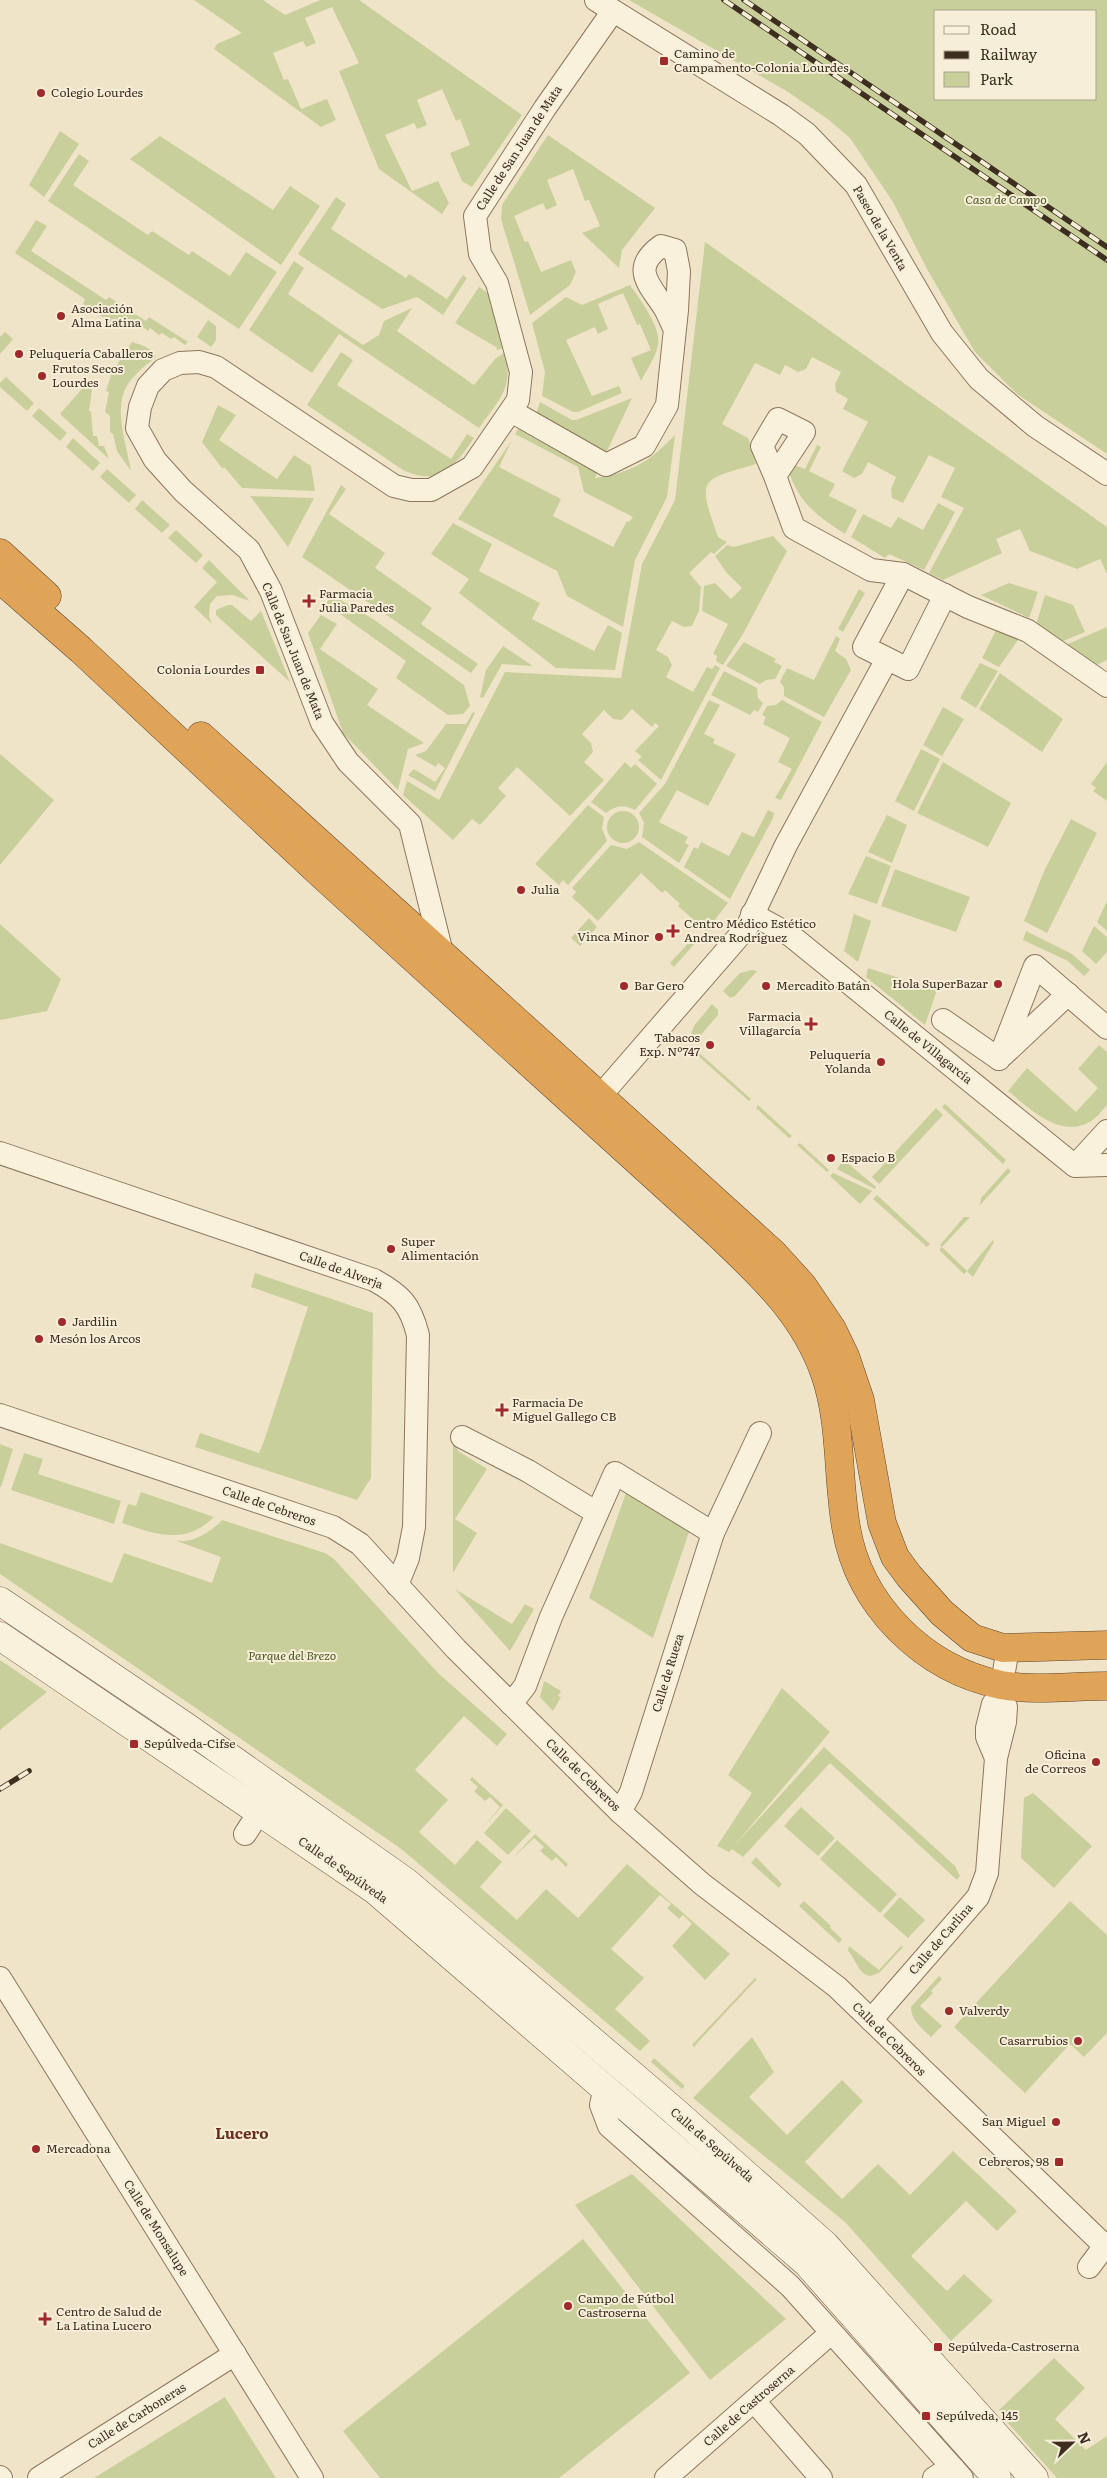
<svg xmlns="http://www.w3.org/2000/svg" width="1107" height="2478" viewBox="0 0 1107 2478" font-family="Literata,serif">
<rect width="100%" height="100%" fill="#f0e4c8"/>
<g fill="#c9cf9b" fill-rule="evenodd">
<polygon points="194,0 263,0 285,15 320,0 359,0 522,115 472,187 462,181 450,153 470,145 460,119 456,121 442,89 417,100 427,125 417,129 414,123 385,135 412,191 438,181 449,203 442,214 379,169 339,71 359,63 332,7 305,18 316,43 306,47 303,41 273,53 284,80 288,79 301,109 327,99 336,120 321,127 214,49 217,44 242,33"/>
<path d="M629,0H1107V454L1017,394L975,352L927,269L893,202L850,138L829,120L788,92ZM936,11H1096V99H936Z"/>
<polygon points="60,131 79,144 44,197 29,185"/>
<polygon points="548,135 655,208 622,250 619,268 582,233 600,226 589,200 585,201 573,169 547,180 557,205 546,210 543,203 514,216 525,242 528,241 541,272 571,260 576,272 570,285 530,315 501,219 502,205"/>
<polygon points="160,136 273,210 290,186 320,206 281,265 130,159"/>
<polygon points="79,154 89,161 73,185 148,235 152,231 189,255 192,251 230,276 246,252 277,272 239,329 48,201"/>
<polygon points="336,197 346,204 331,229 406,278 409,274 447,299 463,275 467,278 443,315 417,297 382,309 298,254"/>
<polygon points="36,220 47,226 31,251 106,300 109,297 146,321 149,317 188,342 185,345 174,337 171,339 162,333 159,335 150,328 148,331 140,325 138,328 126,321 121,329 83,304 85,299 15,253"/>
<path d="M705,242L1107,527V574L1100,559L1077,569L1030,551L1020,529L996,539L1002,553L943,580L929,573L964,508L941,497L955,468L929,455L903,503L892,498L891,489L896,477L868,462L862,474L854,478L842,471L868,422L843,409L848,399L836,392L835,384L841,372L812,357L806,369L798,372L785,365L780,375L755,363L722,424L748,438L756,464C699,481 697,477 718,537L727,542L714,554L711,552L689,573L701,587L699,611L692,626L684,627L672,621L656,650L668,657L672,665L666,677L693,692L707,667L712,669L715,665L720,668L661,780L638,760L642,757L635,751L659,726L655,723L652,727L632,709L622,720L613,719L604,710L582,734L591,743L593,752L584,762L604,780L570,816L517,767L498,788L506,796L480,825L472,819L453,840L403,795L407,781L439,800L505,672L621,678L642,564L675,500Z"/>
<path d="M294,261L304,268L288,294L363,345L379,335L384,321L412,308L397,331L474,385L495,359L505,352C514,389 499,399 479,428L339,334L312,373L249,330Z"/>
<path d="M630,285C639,298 662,328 658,345C656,357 646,371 641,381L631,358L651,350L640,324L637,325L623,293L598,304L608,329L598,334L595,327L566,340L592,396L619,386L622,393L578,412H573L542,396L545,372L532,323L566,297L582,305Z"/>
<polygon points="479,287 489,294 504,348 497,350 496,347 455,323"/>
<polygon points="208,320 216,326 216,340 211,347 197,337"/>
<polygon points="5,332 13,339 0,354 0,337"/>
<path d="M132,342C142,345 152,348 156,357C147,364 137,372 130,381C111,405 127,445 131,471L117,451L113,434L110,432V416L105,412L109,392L106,391L112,372Z"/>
<path d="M341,352L353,360L337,385L451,459L467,434L474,438C454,467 440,487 403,470L307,405Z"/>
<polygon points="6,377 34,403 27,411 0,387 0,383"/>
<polygon points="86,384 92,390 89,411 91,411 93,436 97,436 99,446 104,446 109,459 60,414"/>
<polygon points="632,398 606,453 535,417 540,402 572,420 576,420"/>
<polygon points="218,405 236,415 219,440 277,479 294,455 311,466 315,491 242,488 225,468 222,468 202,442"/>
<polygon points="39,408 67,433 60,441 32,416"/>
<path d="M520,426L598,469L595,478C632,473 650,461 675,435L667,497L635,560L623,627L567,596L557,571L458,519L512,440L499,467L561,499L553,516L613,547L627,521L629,522L633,517L584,492L578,467L515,434Z"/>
<polygon points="73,438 100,463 93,471 66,447"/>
<path d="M817,445L821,447L809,471L835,484L829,496L857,510L845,534C816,515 800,504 788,470L794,465L805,469Z"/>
<polygon points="107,469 136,495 129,503 100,477"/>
<polygon points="341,485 346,489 329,514 385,553 375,568 432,608 421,624 478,664 471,673 302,557"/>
<polygon points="250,496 314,498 288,547"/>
<polygon points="142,500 170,525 162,533 135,509"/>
<polygon points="938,503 955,512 924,570 889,554 885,558 851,537 863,514 891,528 898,517 923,530"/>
<polygon points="453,523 492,544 479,571 540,603 532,619 594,651 608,625 622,633 615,670 556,668 459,593 469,579 431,554"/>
<polygon points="176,530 203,555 196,563 168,538"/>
<polygon points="773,536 787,551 743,634 723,665 716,661 717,656 713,654 728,624 702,611 704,586 715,583 731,599 742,588 726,572 715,556 727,545 734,547"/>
<polygon points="209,560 250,601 232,595 217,596 210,604 209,616 212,624 194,607 217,582 202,568"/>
<polygon points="1009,583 1038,592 1029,618 981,595"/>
<polygon points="859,589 865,593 843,632 838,629"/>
<polygon points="332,595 373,619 464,685 470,706 463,714 448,715 396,678 406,661 326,604"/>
<polygon points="1045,595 1073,605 1085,632 1056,644 1035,628"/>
<polygon points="228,605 232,605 251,621 261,611 290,682 216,615 216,610"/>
<polygon points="321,615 337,624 320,649 378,689 367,705 424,743 408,749 398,790 343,733 308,633"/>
<polygon points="999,624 1023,633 999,667 982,658"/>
<polygon points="1107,627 1107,660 1091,668 1061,647"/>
<polygon points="836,636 840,639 835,651 846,659 851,670 824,717 784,696 784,687 780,682 787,668 814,680"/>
<polygon points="744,642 776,659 774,662 782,666 775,679 766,680 760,684 726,666"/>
<polygon points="503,646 533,666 502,664 483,698 480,697 486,670"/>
<polygon points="980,663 998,671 976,708 960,698"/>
<polygon points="724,671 757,688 758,698 763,703 758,712 754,710 750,715 711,695"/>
<polygon points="1000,673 1063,719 1042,752 979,709"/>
<polygon points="709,700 720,705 704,734 715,739 713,743 736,754 708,806 677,790 659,822 688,837 685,843 689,845 679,863 642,837 644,823 639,813 665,784"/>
<polygon points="782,700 822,722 781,800 775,798 792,769 778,762 790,738 763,724 766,717 762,715 767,706 776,705"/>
<polygon points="943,707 964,719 942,756 923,745"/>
<polygon points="473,712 475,713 435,791 408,775 414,769 435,782 445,768 438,763 436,767 415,755 426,751 446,724 466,724"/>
<polygon points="921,749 940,759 914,811 895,801"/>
<polygon points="0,754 54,800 0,865"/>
<path d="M625,762L631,768L635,764L657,784L635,810C624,804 616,805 606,813L591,802Z"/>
<polygon points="943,762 1011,803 988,847 917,813"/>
<polygon points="1107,762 1107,801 1093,791 1096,788 1091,784"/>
<polygon points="588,805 604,817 602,828 607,841 568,885 563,880 559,885 535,864"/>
<polygon points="768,810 774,813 773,818 730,899 684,867 694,847 698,849 701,842 729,856 742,832 754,837"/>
<circle cx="623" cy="827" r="16"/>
<polygon points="887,815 907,825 892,863 868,852"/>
<polygon points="1071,819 1097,833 1047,933 1024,921 1045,869"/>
<polygon points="639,842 728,903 706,931 678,906 680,904 665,890 662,893 641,873 598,921 572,897 576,892 572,888 611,845 627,849"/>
<polygon points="866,856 891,866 877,904 848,894"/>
<polygon points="895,869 970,897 956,932 881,906"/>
<polygon points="1107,901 1107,931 1097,922"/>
<polygon points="854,914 871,921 858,962 844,951"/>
<polygon points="589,918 597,927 580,946 571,938"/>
<polygon points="0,924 61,979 47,1011 0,1020"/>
<polygon points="1094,926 1107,937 1107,952 1096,964 1082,951"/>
<polygon points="1026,931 1072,954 1090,970 1084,976 1068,961 1023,940"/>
<polygon points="692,939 696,942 674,967 670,963"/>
<polygon points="868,968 937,990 925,1025 866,977"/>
<polygon points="752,970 757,971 735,996 730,998 723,991 740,973"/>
<polygon points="712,1004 718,1010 718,1015 694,1043 689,1039 694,1026"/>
<path d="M1099,1045L1107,1052V1105C1103,1109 1099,1115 1094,1119C1063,1142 1030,1109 1008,1091L1027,1068L1076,1112L1098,1088L1078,1069Z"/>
<polygon points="697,1051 751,1099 749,1101 697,1055"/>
<polygon points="945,1104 1006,1160 1003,1164 942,1107"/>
<polygon points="758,1105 792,1136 789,1138 756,1108"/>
<polygon points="936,1108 943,1115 879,1184 872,1177"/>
<polygon points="800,1143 829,1170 827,1172 797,1145"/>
<polygon points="844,1160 876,1187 875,1189 837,1169"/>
<polygon points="1008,1168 1011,1171 980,1205 981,1198"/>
<polygon points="833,1173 872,1191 860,1204 830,1176"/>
<polygon points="877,1195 930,1244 927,1247 873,1199"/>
<polygon points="964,1217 970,1217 942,1247 967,1271 993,1240 994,1242 973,1277 967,1271 964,1274 939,1250 942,1247 940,1245"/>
<polygon points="255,1273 373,1313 371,1478 357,1500 195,1447 200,1433 259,1453 264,1441 308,1307 251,1287"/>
<polygon points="453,1438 458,1451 487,1469 455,1519 477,1533 453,1573"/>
<polygon points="0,1444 13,1449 1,1487 0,1487"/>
<polygon points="24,1453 43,1459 38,1474 121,1501 114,1524 11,1490"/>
<path d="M141,1492L214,1517C185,1546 155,1534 122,1523L128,1504L136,1506Z"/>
<polygon points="626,1493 689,1532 653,1638 589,1598"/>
<path d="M222,1520L325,1553L334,1559L438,1673L507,1734L497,1746L464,1716L415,1770L448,1800L419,1832L455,1865L477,1840L502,1862L480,1887L517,1920L546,1889L578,1918L627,1864L730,1954L705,1980L672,1946L692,1924L683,1915L679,1919L667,1908L671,1904L660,1895L611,1949L644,1978L615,2009L650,2041L640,2051L400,1848L0,1574V1543L112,1583L124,1553L212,1583L221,1557L174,1540C191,1545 211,1532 222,1520Z"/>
<polygon points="455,1589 512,1624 525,1604 534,1609 510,1651"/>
<polygon points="0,1660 47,1692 0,1730"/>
<polygon points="544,1681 561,1691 558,1696 561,1697 553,1711 540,1697"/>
<polygon points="782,1688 830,1732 734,1846 824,1747 955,1866 960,1876 957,1880 830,1763 743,1857 732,1849 729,1852 717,1846 752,1793 728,1775"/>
<polygon points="472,1777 503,1805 481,1830 500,1807 490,1797 485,1801 474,1791 478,1787 470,1780"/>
<polygon points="1033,1793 1092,1846 1054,1888 1021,1858 1024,1798"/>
<polygon points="801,1807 835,1838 818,1856 784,1826"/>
<polygon points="506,1808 531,1831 508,1855 484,1833"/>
<polygon points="535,1834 568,1864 566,1867 556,1857 552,1861 540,1851 544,1847 534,1838 513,1858"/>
<polygon points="837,1840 897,1894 880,1913 820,1859"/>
<polygon points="756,1857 782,1884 779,1888 751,1863"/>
<polygon points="900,1897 925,1920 908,1938 883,1916"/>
<polygon points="804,1901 831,1926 830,1928 842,1939 839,1943 799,1906"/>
<polygon points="1070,1901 1107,1935 1107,2033 1084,2057 1070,2044 1025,2093 954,2027"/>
<path d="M849,1946L879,1970L901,1946L903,1947L879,1973L870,1976C858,1974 856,1959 848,1951Z"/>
<path d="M939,1976L942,1979L931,1991L933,1993L920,2006L942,2026L931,2037C922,2028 911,2021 911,2007Z"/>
<polygon points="755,1978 757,1979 699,2041 694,2047 692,2045"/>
<polygon points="752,2037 774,2072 749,2097 787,2135 842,2080 863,2101 805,2162 842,2199 878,2164 910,2195 953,2151 1017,2211 997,2231 966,2201 911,2256 947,2291 964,2274 993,2301 951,2341 845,2222 693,2098"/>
<polygon points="654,2058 685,2086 682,2089 651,2062"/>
<polygon points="632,2174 786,2319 710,2380 575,2205"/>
<polygon points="583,2239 690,2373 559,2478 380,2478 343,2431"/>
<polygon points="1054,2358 1085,2388 1055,2419 1086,2450 1107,2436 1107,2478 1057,2478 1007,2422 999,2410"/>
<polygon points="225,2397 276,2478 94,2478"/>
</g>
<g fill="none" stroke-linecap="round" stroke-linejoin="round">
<defs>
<g id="street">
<polyline points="596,0 781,115 807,134 856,185 942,333 979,379 1035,426 1107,474"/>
<path d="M511,411L606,465L644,446L667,405L677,310L679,271L675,250L661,246C631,268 648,283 664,307C668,314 671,321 674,328"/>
<polyline points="775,476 762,446 778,419 804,432 775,476 794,528 871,570 903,574 968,607 1028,631 1107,686"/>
<polyline points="903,574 864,647 908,669 945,595"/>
<polyline points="752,914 790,935 1075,1166 1107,1165"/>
<polyline points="442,953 410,824 348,762 322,723 271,591 249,550 183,491 155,460 137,428 140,407 148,386 163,370 180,363 199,362 216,367 394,486 411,490 431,490 472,467 518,400 521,372 497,283 480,254 475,216 545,108 613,11"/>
<polyline points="943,1020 999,1059"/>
<polyline points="1003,1055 1068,994"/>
<polyline points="999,1059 1035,966 1107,1028"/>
<polyline points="589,1109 747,927 786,845 887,659"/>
<path d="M0,1153L374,1280C401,1295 410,1304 418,1335L414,1527L408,1558L397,1585"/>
<polyline points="1075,1166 1107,1131"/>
<polyline points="0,1415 333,1527 360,1544 456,1649 620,1812 702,1884 837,1987 1107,2248"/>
<polyline points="462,1437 528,1471 597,1513"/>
<polyline points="713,1533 760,1433"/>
<polyline points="511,1704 525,1686 551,1617 615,1473 713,1533 631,1792 620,1812"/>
<polyline points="996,1758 987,1737 987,1728 993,1704 1000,1695 1008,1648"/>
<path d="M245,1834C252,1824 261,1805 275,1807"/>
<polyline points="0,1978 312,2478"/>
<polyline points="871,2020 978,1897 987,1873 996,1758 1005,1722 1006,1707 1000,1695"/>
<polyline points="605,2087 601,2105 609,2126 790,2286 962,2478"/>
<polyline points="1089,2267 1107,2243"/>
<polyline points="754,2401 821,2478"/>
<polyline points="0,2477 1,2478"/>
<polyline points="39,2478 235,2354"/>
<polyline points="666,2478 831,2333"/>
<polyline points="934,2478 948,2469 954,2469"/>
</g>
<g id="secondary">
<polyline points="0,1601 185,1726 406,1882 672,2109 825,2245 1034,2478"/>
<polyline points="0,1636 375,1890 807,2263 997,2478"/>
</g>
<g id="highway">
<polyline points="0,553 47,596"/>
<path d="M0,579L81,650L324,877L718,1234C762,1276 804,1314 825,1374C842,1423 837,1476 846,1527C859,1606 924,1669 1001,1685C1035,1691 1072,1686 1107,1686"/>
<polyline points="201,736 773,1253 803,1286 832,1329 845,1356 860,1400 882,1523 895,1557 909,1576 942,1613 972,1638 1003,1648 1107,1645"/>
</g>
</defs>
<use href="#street" stroke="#8d765c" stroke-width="24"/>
<use href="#secondary" stroke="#6f573f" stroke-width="29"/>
<use href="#highway" stroke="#5b4430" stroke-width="29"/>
<use href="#street" stroke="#faf1dc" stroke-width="22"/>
<use href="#secondary" stroke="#faf1dc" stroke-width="28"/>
<use href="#highway" stroke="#e0a458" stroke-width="28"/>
<defs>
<g id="rail">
<polyline points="724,0 1107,260"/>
<polyline points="744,0 1107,247"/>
<polyline points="0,1789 29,1771"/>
</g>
</defs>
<use href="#rail" stroke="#3d2e20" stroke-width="5.5"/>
<use href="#rail" stroke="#f7eed8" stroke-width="4" stroke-dasharray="11" stroke-linecap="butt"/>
</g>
<g fill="#9e2a2b" stroke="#f7eed8" stroke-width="2">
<rect x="659" y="56" width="10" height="10" rx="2.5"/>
<circle cx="41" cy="93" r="5"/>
<circle cx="61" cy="316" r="5"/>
<circle cx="19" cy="354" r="5"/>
<circle cx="42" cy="376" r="5"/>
<path d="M306.5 593.5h5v5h5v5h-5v5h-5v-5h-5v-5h5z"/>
<rect x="255" y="665" width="10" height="10" rx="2.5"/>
<circle cx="521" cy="890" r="5"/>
<path d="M670.5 923.5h5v5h5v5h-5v5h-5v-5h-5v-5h5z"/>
<circle cx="659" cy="937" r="5"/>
<circle cx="998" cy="984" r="5"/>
<circle cx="624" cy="986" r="5"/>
<circle cx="766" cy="986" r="5"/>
<path d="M808.5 1016.5h5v5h5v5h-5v5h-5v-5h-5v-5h5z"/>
<circle cx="710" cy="1045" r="5"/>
<circle cx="881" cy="1062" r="5"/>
<circle cx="831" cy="1158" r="5"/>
<circle cx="391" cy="1249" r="5"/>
<circle cx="62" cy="1322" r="5"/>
<circle cx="39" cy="1339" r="5"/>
<path d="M499.5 1402.5h5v5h5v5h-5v5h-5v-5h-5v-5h5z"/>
<rect x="129" y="1739" width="10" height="10" rx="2.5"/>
<circle cx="1096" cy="1762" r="5"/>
<circle cx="949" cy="2011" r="5"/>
<circle cx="1078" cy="2041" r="5"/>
<circle cx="1056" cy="2122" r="5"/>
<circle cx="36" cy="2149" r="5"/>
<rect x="1054" y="2157" width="10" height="10" rx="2.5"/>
<circle cx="568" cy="2306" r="5"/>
<path d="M42.5 2311.5h5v5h5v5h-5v5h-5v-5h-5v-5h5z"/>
<rect x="933" y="2342" width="10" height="10" rx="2.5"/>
<rect x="921" y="2411" width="10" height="10" rx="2.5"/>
</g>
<g text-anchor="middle" stroke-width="4" stroke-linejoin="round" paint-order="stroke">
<g font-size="12" fill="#3d2e20" stroke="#f7eed8" text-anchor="start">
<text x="674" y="58">Camino de<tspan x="674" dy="14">Campamento-Colonia Lourdes</tspan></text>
<text x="51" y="97">Colegio Lourdes</text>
<text x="71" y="313">Asociación<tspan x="71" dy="14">Alma Latina</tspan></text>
<text x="29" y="358">Peluquería Caballeros</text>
<text x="52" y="373">Frutos Secos<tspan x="52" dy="14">Lourdes</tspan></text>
<text x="319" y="598">Farmacia<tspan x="319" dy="14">Julia Paredes</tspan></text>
<text x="250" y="674" text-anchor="end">Colonia Lourdes</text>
<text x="531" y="894">Julia</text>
<text x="684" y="928">Centro Médico Estético<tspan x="684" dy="14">Andrea Rodríguez</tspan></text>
<text x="649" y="941" text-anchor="end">Vinca Minor</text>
<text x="988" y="988" text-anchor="end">Hola SuperBazar</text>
<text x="634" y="990">Bar Gero</text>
<text x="776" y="990">Mercadito Batán</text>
<text x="801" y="1021" text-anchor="end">Farmacia<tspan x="801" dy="14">Villagarcía</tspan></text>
<text x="700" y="1042" text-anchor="end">Tabacos<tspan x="700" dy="14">Exp. Nº747</tspan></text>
<text x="871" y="1059" text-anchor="end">Peluquería<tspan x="871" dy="14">Yolanda</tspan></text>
<text x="841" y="1162">Espacio B</text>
<text x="401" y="1246">Super<tspan x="401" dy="14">Alimentación</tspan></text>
<text x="72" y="1326">Jardilin</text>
<text x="49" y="1343">Mesón los Arcos</text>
<text x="512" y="1407">Farmacia De<tspan x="512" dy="14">Miguel Gallego CB</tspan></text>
<text x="144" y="1748">Sepúlveda-Cifse</text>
<text x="1086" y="1759" text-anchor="end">Oficina<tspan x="1086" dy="14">de Correos</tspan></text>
<text x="959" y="2015">Valverdy</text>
<text x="1068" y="2045" text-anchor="end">Casarrubios</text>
<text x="1046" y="2126" text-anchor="end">San Miguel</text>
<text x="46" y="2153">Mercadona</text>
<text x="1049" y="2166" text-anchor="end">Cebreros, 98</text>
<text x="578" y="2303">Campo de Fútbol<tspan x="578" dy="14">Castroserna</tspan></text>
<text x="56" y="2316">Centro de Salud de<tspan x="56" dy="14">La Latina Lucero</tspan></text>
<text x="948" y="2351">Sepúlveda-Castroserna</text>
<text x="936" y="2420">Sepúlveda, 145</text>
</g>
<g font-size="12" fill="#3d2e20" stroke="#f7eed8">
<text transform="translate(519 148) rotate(-57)" y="4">Calle de San Juan de Mata</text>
<text transform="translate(880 228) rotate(60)" y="4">Paseo de la Venta</text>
<text transform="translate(293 651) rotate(68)" y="4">Calle de San Juan de Mata</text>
<text transform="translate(928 1047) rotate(39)" y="4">Calle de Villagarcía</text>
<text transform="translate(341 1270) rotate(20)" y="4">Calle de Alverja</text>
<text transform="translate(269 1506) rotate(19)" y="4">Calle de Cebreros</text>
<text transform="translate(668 1673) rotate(-73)" y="4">Calle de Rueza</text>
<text transform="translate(583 1775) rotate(44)" y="4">Calle de Cebreros</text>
<text transform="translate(343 1870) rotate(35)" y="4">Calle de Sepúlveda</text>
<text transform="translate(941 1939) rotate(-49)" y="4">Calle de Carlina</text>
<text transform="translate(889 2039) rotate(45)" y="4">Calle de Cebreros</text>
<text transform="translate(712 2145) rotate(41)" y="4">Calle de Sepúlveda</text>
<text transform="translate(156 2228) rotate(58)" y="4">Calle de Monsalupe</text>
<text transform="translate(749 2406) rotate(-41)" y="4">Calle de Castroserna</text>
<text transform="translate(137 2416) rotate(-32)" y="4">Calle de Carboneras</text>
</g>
<g font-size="12" font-style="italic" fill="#4d5a26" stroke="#f7eed8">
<text x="1006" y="204">Casa de Campo</text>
<text x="292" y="1660">Parque del Brezo</text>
</g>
<g font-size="15" font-weight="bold" fill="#6b2e1e" stroke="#f7eed8">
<text x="242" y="2139">Lucero</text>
</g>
</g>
<rect x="934" y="10" width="162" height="90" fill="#f7eed8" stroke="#ada18e"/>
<rect x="944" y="26" width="25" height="8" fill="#faf1dc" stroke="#ada18e"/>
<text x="980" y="35" font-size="15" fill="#3d2e20">Road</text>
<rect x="944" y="51" width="25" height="8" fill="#3d2e20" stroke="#ada18e"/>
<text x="980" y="60" font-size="15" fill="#3d2e20">Railway</text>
<rect x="944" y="72" width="25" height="15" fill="#c9cf9b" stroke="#ada18e"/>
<text x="980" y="85" font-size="15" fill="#3d2e20">Park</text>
<g transform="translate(1072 2443) rotate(68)" stroke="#f7eed8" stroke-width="4" paint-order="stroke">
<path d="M0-4L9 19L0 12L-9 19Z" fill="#3d2e20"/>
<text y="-8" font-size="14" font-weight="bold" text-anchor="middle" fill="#3d2e20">N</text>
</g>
</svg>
